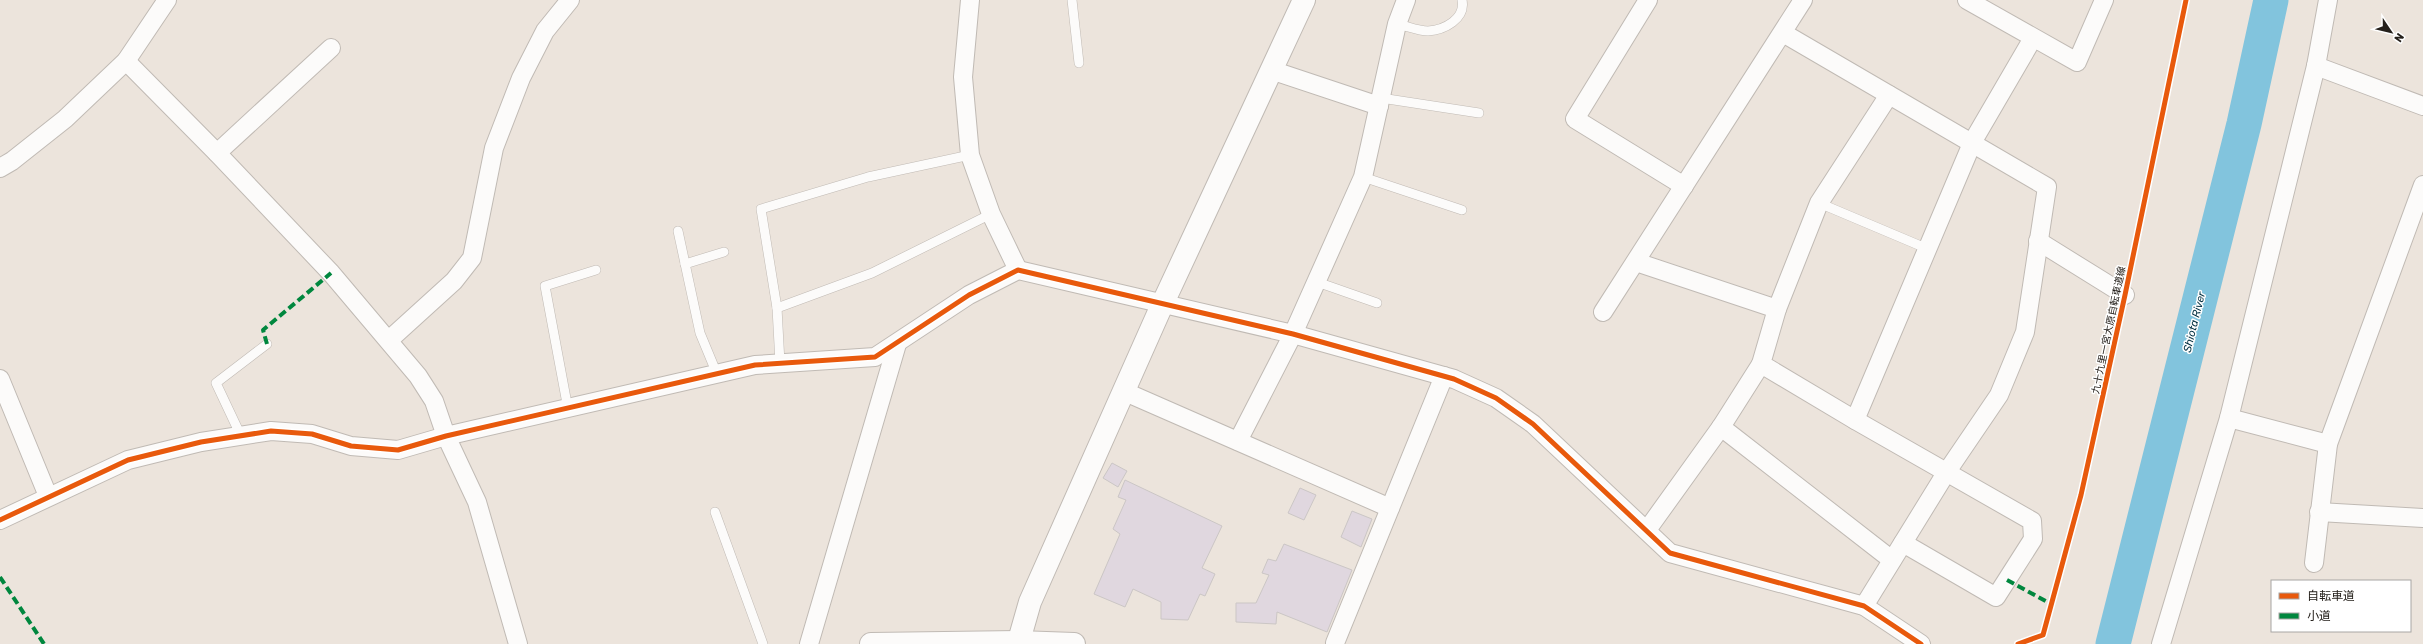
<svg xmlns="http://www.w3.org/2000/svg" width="2423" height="644" viewBox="0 0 2423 644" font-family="Rubik,'Noto Sans JP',sans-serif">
<rect width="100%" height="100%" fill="#ece4dc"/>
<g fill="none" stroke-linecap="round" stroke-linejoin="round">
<polyline stroke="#82c4dd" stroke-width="35" points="2113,644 2244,124 2271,0"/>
</g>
<g fill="#e0d7df" stroke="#cbc6c5">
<polygon points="1112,463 1127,471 1118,487 1103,478"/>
<polygon points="1125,480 1222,526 1202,568 1215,574 1205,596 1200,594 1188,620 1161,619 1161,602 1133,589 1125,607 1094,594 1120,534 1113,529 1126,500 1118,497"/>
<polygon points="1300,488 1316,495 1304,520 1288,513"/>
<polygon points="1352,511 1372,519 1361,547 1341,537"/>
<polygon points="1284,544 1352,570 1327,632 1277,612 1276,624 1236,622 1236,603 1256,603 1269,575 1262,573 1268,559 1276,561"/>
</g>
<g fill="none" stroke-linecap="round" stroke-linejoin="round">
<defs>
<g id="lane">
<polyline points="1072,0 1079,63"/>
<path d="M1397,24C1407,26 1418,31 1428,31C1444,30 1466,19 1462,0"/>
<polyline points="1381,98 1479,113"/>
<polyline points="1363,177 1462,210"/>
<polyline points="1819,203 1928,249"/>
<polyline points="678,231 700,333 717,374"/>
<polyline points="685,264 724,252"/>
<polyline points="1317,282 1377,303"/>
<polyline points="777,308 872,273 991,214"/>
<polyline points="780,363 777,308 761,209 868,177 970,155"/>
<polyline points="568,409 545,286 596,270"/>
<polyline points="241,436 216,383 267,344"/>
<polyline points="715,512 763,644"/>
</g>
<g id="street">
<polyline points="970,0 963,77 970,155 991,214 1018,270"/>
<polyline points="1648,0 1575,119 1684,186"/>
<polyline points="1967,0 2077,62 2104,0"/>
<polyline points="1783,33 2047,187 2025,332 1999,395 1946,473 1864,606"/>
<polyline points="126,61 217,153 331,273 418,376 434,401 446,436 477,502 518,644"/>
<polyline points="2316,66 2423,106"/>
<polyline points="1271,70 1379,106"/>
<polyline points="1889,95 1819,203 1777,309 1761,364 1855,420 2032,521 2033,539 1996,597 1903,543"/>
<polyline points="217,153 331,48"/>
<polyline points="0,168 12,161 65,119 126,61 167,0"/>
<polyline points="2038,241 2125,295"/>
<polyline points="1636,262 1777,309"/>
<polyline points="1603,312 1803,0"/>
<polyline points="389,340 454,281 472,258 494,148 521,78 545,31 570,0"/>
<polyline points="0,379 48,496"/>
<polyline points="1123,391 1390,508"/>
<polyline points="2229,418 2328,444"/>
<polyline points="1855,420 1973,141 2033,38"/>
<polyline points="1721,427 1892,560"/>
<polyline points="1238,441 1293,334 1363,177 1397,24 1406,0"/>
<polyline points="2319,512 2423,518"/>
<polyline points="0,520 128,460 201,442 271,431 312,434 351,446 398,450 446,436 755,365 875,357 969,295 1018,270 1293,334 1454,379 1496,398 1533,424 1670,553 1864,606 1921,644"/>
<polyline points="1647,530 1721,427 1761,364"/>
<polyline points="2314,563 2328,444 2423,185"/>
<polyline points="1335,643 1444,376"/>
<polyline points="809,644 897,344"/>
<polyline points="2161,644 2229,418 2316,66 2328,0"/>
</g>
<g id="secondary">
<polyline points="871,644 1018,642 1074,644"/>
<polyline points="1018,644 1030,602 1162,305 1304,0"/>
</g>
</defs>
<use href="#lane" stroke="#c0bab4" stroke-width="10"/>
<use href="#street" stroke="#c0bab4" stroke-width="20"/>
<use href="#secondary" stroke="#c0bab4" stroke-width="24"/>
<use href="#lane" stroke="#fcfbfa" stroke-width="9"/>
<use href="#street" stroke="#fcfbfa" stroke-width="18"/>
<use href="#secondary" stroke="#fcfbfa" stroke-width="22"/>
<g stroke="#00873e" stroke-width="4" stroke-dasharray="8 4" stroke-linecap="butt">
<polyline points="267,344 263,330 331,273"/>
<polyline points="0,577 44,644"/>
<polyline points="2007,580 2051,604"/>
</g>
<defs>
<g id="cycleway">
<polyline points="0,520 128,460 201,442 271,431 312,434 351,446 398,450 446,436 755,365 875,357 969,295 1018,270 1293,334 1454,379 1496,398 1533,424 1670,553 1864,606 1921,644"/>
<polyline points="2018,644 2043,635 2081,495 2125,295 2186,0"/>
</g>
</defs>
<use href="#cycleway" stroke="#fff" stroke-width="8"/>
<use href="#cycleway" stroke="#e8590c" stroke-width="5"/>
</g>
<g text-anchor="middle" stroke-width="3" stroke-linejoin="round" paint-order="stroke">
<g font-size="10" fill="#25201b" stroke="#fff">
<text transform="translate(2108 330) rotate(-78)" y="4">九十九里一宮大原自転車道線</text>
</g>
<g font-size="11" font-style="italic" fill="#023041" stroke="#fff">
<text transform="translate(2194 322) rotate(-76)" y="4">Shiota River</text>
</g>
</g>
<rect x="2271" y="580" width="140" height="52" fill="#ffffff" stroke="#a8a6a4"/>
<rect x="2279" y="593" width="20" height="6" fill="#e8590c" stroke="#a8a6a4"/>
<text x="2307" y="600" font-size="12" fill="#25201b">自転車道</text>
<rect x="2279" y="613" width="20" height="6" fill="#00873e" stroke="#a8a6a4"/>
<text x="2307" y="620" font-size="12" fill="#25201b">小道</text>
<g transform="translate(2391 32) rotate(125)" stroke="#ffffff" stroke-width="3" paint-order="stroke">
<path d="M0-3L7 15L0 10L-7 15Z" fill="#25201b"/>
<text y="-6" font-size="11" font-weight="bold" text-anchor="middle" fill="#25201b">N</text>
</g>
</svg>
